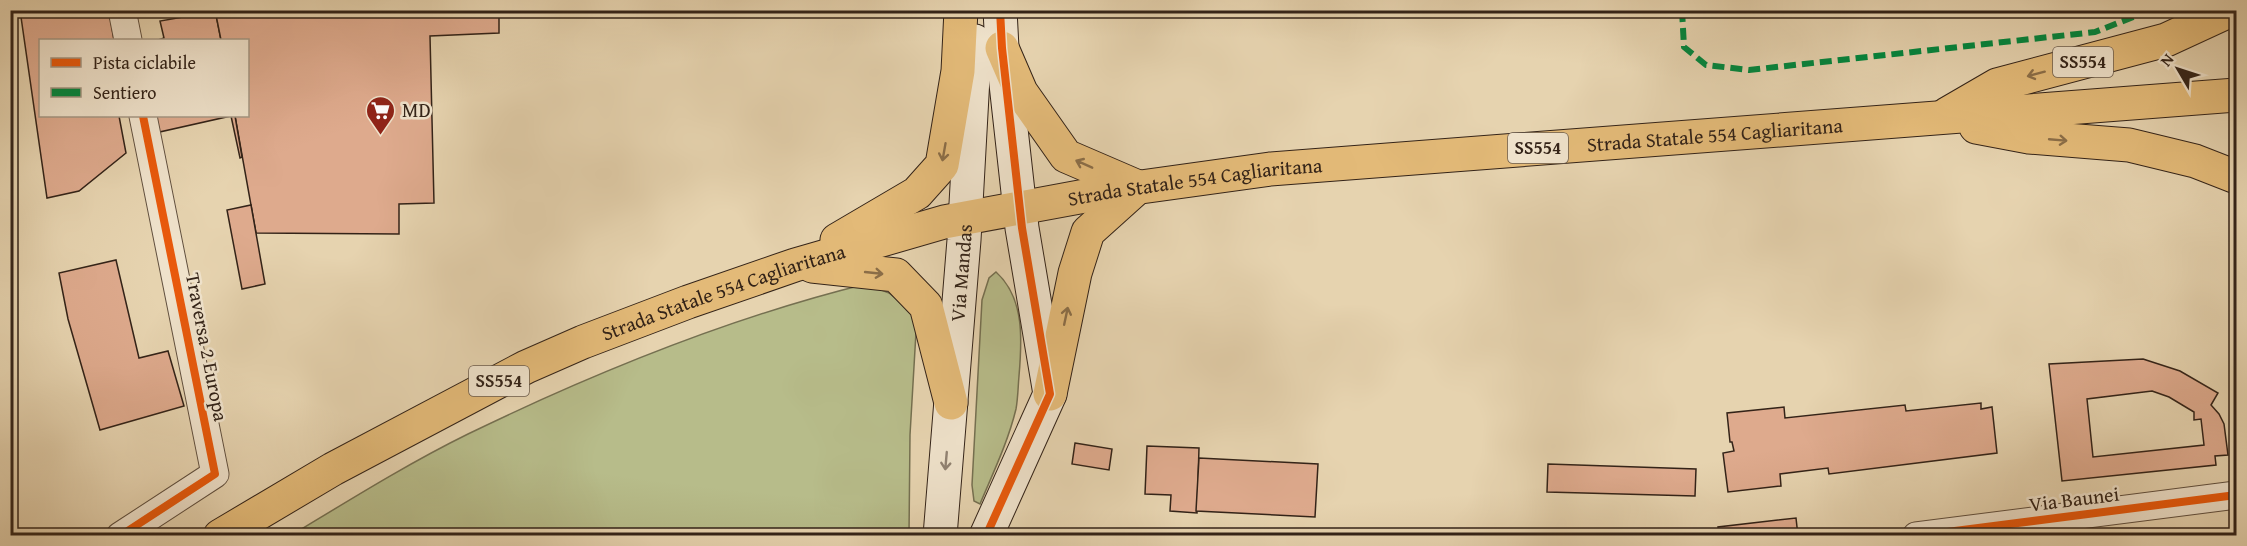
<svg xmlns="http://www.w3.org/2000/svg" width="2247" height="546" viewBox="0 0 2247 546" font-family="'Gentium Book Plus',serif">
<rect width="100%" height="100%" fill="#e6d3af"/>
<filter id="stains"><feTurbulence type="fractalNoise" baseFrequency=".00333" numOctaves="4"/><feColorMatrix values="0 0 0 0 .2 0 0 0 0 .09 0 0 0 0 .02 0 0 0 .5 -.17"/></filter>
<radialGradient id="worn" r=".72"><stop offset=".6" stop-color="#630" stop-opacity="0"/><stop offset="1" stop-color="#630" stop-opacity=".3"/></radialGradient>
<g fill="#b7bc8a" stroke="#757051" stroke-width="1.5">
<path d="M996,272C1025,298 1022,341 1019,376C1018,387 1018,398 1016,409C1008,442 993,473 980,504L974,501L972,485L982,300L989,278Z"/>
<path d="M866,284L889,293L917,315L910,435L909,535L290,536C348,501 407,464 468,434C596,372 728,318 866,284Z"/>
</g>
<g fill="#deaa8d" stroke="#332318" stroke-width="1.5" fill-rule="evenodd">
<polygon points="20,10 109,10 114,40 40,40 40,116 119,116 126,153 79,191 47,198"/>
<polygon points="211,10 215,10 221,40 158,40 164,38 160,21 212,12"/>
<polygon points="215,10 499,10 499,33 430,36 434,203 399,204 399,234 256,233 235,116 248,116 248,40 221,40"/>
<polygon points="152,116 235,116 242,157 240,158 231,116 155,133"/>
<polygon points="251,205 265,284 242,289 227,210"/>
<polygon points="116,260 139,358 168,351 184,406 100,430 68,319 59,273"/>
<path d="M2143,359L2180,371L2218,393L2211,405L2219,414L2224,424L2228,455L2215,456L2216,465L2062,481L2049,364ZM2152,391L2169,397L2194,412V420L2201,419L2204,445L2093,457L2087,399Z"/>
<polygon points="1981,403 1981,409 1992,407 1997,453 1829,474 1828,468 1780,474 1781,486 1728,492 1723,453 1734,451 1732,442 1730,442 1727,413 1784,407 1785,418 1905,405 1906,411"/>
<polygon points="1075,443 1112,449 1109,470 1072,464"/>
<polygon points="1147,446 1199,448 1197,513 1170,511 1171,495 1145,494"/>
<polygon points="1199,458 1318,464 1315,517 1196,511"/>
<polygon points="1548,464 1696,469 1695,496 1547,492"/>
<polygon points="1796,518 1798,536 1719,536 1718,527"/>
</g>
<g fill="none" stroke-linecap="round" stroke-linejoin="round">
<defs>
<g id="street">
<polyline points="122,10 128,40"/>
<polyline points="120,536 215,474 143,116"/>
<polyline points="1916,536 2236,495"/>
</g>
<g id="secondary">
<path id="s1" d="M940,536L964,240L975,41"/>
<polyline points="986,536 1050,394 1022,228 1002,48 1000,10"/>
</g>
<g id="primary">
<polyline points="1002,48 1021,92 1066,156 1138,187"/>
<polyline points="1947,114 1997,85 2166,40 2231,10"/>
<polyline points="1976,127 2029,137 2129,145 2195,161 2236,177"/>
<polyline points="837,240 917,193 942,165 958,71 961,10"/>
<polyline points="812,266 896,275 926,306 951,403"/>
<polyline points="1050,394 1075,273 1088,232 1138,187"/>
<path id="s2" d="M220,536L333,469L526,367L583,342L688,302L795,265L944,222L1112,191L1270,169L2236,95"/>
</g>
</defs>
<use href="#street" stroke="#604f3e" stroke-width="29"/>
<use href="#secondary" stroke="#332318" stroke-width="35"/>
<use href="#primary" stroke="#332318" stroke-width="35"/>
<use href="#street" stroke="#efe2cb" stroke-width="27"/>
<use href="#secondary" stroke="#efe2cb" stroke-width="33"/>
<use href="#primary" stroke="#e3ba78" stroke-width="33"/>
<polyline stroke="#00873e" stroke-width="6" stroke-dasharray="12 6" stroke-linecap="butt" points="1682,10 1684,47 1706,65 1749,70 2095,32 2151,10"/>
<defs>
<g id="cycleway">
<polyline points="120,536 215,474 143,116"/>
<polyline points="986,536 1050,394 1022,228 1002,48 1000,10"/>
<polyline points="1916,536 2236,495"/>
</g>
</defs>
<use href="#cycleway" stroke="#efe2cb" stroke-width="11"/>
<use href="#cycleway" stroke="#e8590c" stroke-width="8"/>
</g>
<defs><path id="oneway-shaft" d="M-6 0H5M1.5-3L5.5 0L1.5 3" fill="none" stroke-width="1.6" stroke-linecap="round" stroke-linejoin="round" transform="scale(1.5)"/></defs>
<g stroke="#8b6e48">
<use href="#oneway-shaft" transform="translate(2036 74) rotate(165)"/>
<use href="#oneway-shaft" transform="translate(2058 140) rotate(5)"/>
<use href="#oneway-shaft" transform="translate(944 152) rotate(100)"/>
<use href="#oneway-shaft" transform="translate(1084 164) rotate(-156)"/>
<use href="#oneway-shaft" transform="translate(874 273) rotate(6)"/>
<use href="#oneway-shaft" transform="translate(1066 316) rotate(-78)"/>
</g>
<use stroke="#918272" href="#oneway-shaft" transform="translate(946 461) rotate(95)"/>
<defs>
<symbol id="supermarket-pin" viewBox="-11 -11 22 30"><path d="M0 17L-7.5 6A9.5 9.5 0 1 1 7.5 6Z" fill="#8f2418" stroke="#efe2cb"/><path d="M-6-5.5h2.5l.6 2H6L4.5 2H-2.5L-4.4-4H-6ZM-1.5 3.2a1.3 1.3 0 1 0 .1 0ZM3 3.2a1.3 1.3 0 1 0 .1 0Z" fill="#fff"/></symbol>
</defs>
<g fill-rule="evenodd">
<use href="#supermarket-pin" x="364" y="94" width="33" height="45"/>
</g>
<g text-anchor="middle" stroke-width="5" stroke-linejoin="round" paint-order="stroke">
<g fill="#efe2cb" stroke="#6b5c4e" stroke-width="1.5">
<rect x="2053" y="47" width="60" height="30" rx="4.5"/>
<rect x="1508" y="133" width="60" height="30" rx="4.5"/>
<rect x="469" y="366" width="60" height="30" rx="4.5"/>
</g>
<g font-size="18" font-weight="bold" fill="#332318">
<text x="2083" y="68">SS554</text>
<text x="1538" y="154">SS554</text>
<text x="499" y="387">SS554</text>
</g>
<g font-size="20" fill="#332318" stroke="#efe2cb" text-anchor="start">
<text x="402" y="117">MD</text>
</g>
<g font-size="20" fill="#332318" stroke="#efe2cb">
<text dy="7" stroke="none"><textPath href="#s2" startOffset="1569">Strada Statale 554 Cagliaritana</textPath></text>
<text dy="7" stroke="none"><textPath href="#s2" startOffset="1047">Strada Statale 554 Cagliaritana</textPath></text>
<text dy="7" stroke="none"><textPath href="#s1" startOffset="264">Via Mandas</textPath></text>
<text dy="7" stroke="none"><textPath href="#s2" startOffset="561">Strada Statale 554 Cagliaritana</textPath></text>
<text transform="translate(207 347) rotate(79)" y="7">Traversa 2 Europa</text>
<text transform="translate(2074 499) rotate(-7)" y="7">Via Baunei</text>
</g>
</g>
<rect width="2247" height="546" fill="none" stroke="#e6d3af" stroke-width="36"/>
<rect x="12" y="12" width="2223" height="522" fill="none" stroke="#332318" stroke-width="3"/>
<rect x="18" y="18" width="2211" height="510" fill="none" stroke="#332318" stroke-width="1.5"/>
<rect x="39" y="39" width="210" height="78" fill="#efe2cb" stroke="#a49683" stroke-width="1.5"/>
<rect x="51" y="58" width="30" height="9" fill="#e8590c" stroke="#a49683" stroke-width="1.5"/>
<text x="93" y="69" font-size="18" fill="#332318">Pista ciclabile</text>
<rect x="51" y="88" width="30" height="9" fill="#00873e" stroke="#a49683" stroke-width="1.5"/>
<text x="93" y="99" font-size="18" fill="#332318">Sentiero</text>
<g transform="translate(2178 69) rotate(309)" stroke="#efe2cb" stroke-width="4.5" paint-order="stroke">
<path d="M0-4.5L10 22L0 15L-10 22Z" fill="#332318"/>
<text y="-9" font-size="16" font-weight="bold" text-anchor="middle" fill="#332318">N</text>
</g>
<rect width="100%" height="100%" filter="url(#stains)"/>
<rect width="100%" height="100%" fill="url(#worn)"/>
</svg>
